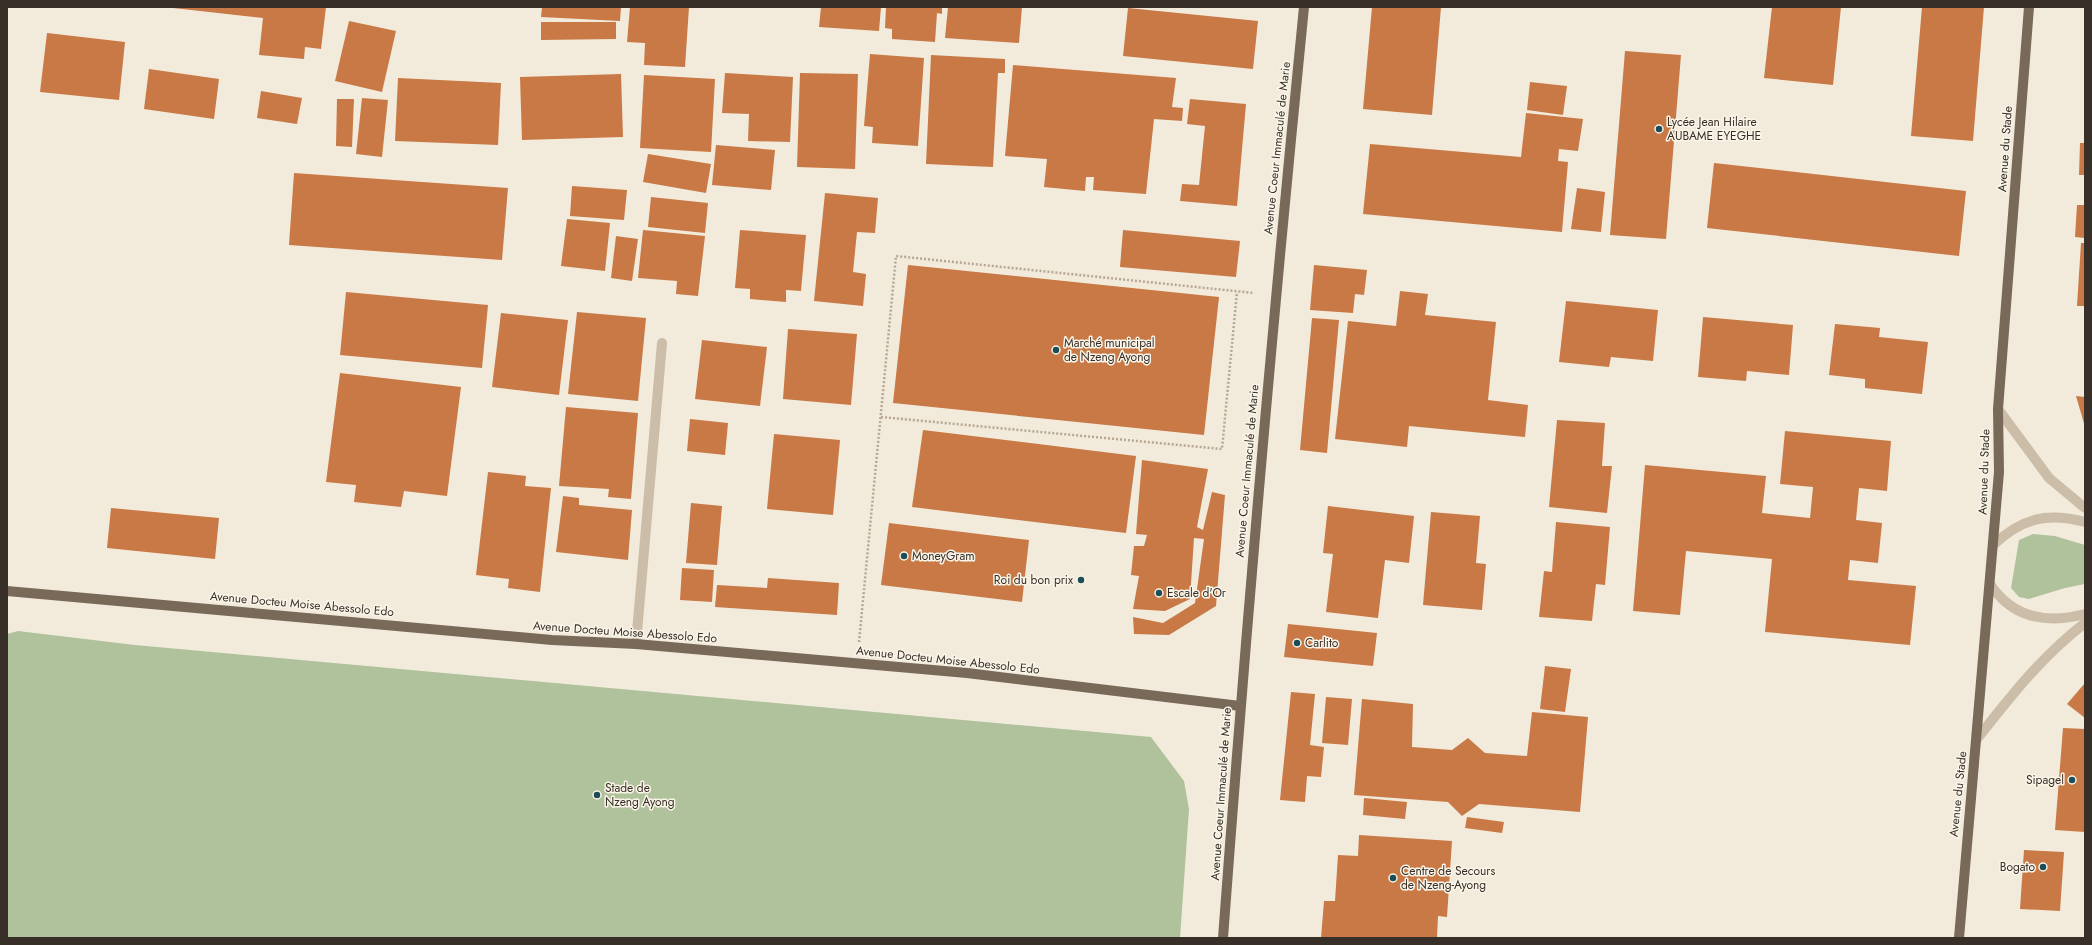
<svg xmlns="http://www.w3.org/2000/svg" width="2092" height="945" viewBox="0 0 2092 945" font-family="Jost,sans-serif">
<rect width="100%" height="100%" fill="#f2ebdc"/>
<g fill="#afc29c">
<polygon points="2033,534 2055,536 2085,545 2085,584 2065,588 2029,599 2019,597 2011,588 2019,540"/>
<polygon points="18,631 135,645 1151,737 1184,781 1189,809 1180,938 7,938 7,634"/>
</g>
<g fill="#c87945">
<polygon points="164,7 326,7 321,49 305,47 304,59 259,55 263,18"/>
<polygon points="542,7 621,7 620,21 541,17"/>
<polygon points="630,7 689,7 685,67 644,65 645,43 627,42"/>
<polygon points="821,7 881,7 879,31 819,27"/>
<polygon points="886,7 942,7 942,14 937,13 935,42 892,39 892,29 885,28"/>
<polygon points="948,7 1022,7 1019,43 945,38"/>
<polygon points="1372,7 1441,7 1432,115 1363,109"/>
<polygon points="1772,7 1841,7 1833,85 1764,78"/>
<polygon points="1922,7 1984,7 1973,141 1911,136"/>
<polygon points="1128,8 1258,21 1253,69 1123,56"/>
<polygon points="349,21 396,31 382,92 335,81"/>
<polygon points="541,22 616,22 616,39 541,40"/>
<polygon points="47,33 125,42 119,100 40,92"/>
<polygon points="1625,51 1681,55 1666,239 1610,235"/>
<polygon points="870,54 924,58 918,146 872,143 873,127 864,126"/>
<polygon points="931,55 1005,59 1005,73 998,73 993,167 926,164"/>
<polygon points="1013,65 1176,78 1172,107 1183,108 1182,121 1154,119 1146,194 1093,190 1094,177 1086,177 1085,191 1044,187 1047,159 1005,156"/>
<polygon points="149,69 219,79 214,119 144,109"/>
<polygon points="725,73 793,77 790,142 748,141 749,114 722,113"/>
<polygon points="800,73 858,74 855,169 797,167"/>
<polygon points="621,74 623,137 522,140 520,77"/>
<polygon points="644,75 715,79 711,152 640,148"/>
<polygon points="398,78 501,83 498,145 395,141"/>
<polygon points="1530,82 1567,86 1563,115 1527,110"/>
<polygon points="261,91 302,98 297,124 257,118"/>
<polygon points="362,98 388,100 382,157 356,154"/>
<polygon points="337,99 354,99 352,147 336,146"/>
<polygon points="1190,99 1246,104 1237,206 1180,201 1182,184 1199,185 1205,126 1187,124"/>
<polygon points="1526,113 1583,119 1578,151 1559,149 1558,161 1568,162 1562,232 1363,214 1370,144 1521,157"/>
<polygon points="2080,143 2085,143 2085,175 2079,175"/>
<polygon points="716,145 775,150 771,190 712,185"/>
<polygon points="648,154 711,164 706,193 643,182"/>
<polygon points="1714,163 1966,191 1959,256 1707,228"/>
<polygon points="294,173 508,188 502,260 289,245"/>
<polygon points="572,186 627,190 624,220 570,216"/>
<polygon points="1577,188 1605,192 1601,232 1571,229"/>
<polygon points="825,193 878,198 875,233 857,232 853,272 866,274 863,306 814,301"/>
<polygon points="651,197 708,203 705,233 648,227"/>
<polygon points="2077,205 2085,205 2085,238 2075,237"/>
<polygon points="567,219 610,223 605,271 561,266"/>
<polygon points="643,230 705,236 698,296 676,294 677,281 638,278"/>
<polygon points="740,230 806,235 801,291 786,290 786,302 750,299 750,289 735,288"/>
<polygon points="1123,230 1240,241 1236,277 1120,267"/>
<polygon points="616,236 638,239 632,281 611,278"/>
<polygon points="2081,243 2085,243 2085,306 2077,306"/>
<polygon points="908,265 1219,297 1204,435 893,403"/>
<polygon points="1314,265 1367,270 1364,295 1355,294 1353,313 1310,310"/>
<polygon points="1400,291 1428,294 1425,315 1496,322 1488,400 1528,405 1525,437 1409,426 1407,447 1335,439 1348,321 1396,326"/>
<polygon points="346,292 488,305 482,368 340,355"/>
<polygon points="1566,301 1658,310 1653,361 1611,357 1609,367 1559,362"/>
<polygon points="577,312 646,318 638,401 568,394"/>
<polygon points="501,313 568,320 559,395 492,387"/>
<polygon points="1703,317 1793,325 1789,375 1747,371 1746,381 1698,377"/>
<polygon points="1312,318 1339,320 1327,453 1300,450"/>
<polygon points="1835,324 1880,328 1879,337 1928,342 1922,394 1865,388 1865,379 1829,375"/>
<polygon points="788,329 857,334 851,405 783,399"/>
<polygon points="702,340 767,347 760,406 695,399"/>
<polygon points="340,373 461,387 447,496 404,491 401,507 354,502 356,485 326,482"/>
<polygon points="2076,396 2085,397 2085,427"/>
<polygon points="566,407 638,413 631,499 608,497 609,489 559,486"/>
<polygon points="690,419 728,423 725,455 687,451"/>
<polygon points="1557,420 1605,423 1602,466 1612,466 1607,513 1549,507"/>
<polygon points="923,430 1136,456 1126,533 912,507"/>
<polygon points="1785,431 1891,441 1887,491 1859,488 1856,520 1882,523 1878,563 1850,560 1848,580 1916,586 1910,645 1765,632 1772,559 1686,551 1680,615 1633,611 1645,465 1766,476 1762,513 1810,518 1813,487 1780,484"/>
<polygon points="774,434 840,440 833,515 767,509"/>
<polygon points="1142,460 1208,469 1197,527 1203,530 1212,492 1225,495 1216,606 1169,635 1134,634 1133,617 1163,623 1195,603 1204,539 1194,538 1190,599 1165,611 1133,609 1139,576 1131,575 1134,546 1144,546 1147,535 1136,534"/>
<polygon points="488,472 526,476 525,486 551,488 540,592 508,588 509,579 476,575"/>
<polygon points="563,496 579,498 579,505 632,510 628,560 556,552"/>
<polygon points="691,503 722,506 717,565 686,563"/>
<polygon points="1328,506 1414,516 1409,563 1385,560 1378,618 1326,612 1333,554 1323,553"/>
<polygon points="111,508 219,518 215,559 107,548"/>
<polygon points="1431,512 1480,516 1476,563 1486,564 1482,610 1423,605"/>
<polygon points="1556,522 1610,527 1605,585 1596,584 1592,621 1539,617 1544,571 1552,572"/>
<polygon points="889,523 1029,540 1022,602 881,585"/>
<polygon points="682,568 714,570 712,602 680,600"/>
<polygon points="768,578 839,583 837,615 715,607 717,585 767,588"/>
<polygon points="1288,624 1377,633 1373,666 1284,657"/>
<polygon points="1545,666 1571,669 1565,712 1540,709"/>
<polygon points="2085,683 2085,718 2067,704"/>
<polygon points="1291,692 1315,694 1310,745 1324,747 1321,777 1307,776 1305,802 1280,800"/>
<polygon points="1326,697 1352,699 1348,745 1322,743"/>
<polygon points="1362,699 1413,704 1412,747 1452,750 1468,738 1485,753 1527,756 1532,712 1588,717 1580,812 1479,804 1462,816 1448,802 1354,795"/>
<polygon points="2063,728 2085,729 2085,832 2055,830"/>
<polygon points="1364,798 1407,802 1405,819 1363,815"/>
<polygon points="1467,817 1504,822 1502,833 1465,828"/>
<polygon points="1359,835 1452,841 1447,917 1438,916 1437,938 1321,938 1324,901 1335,901 1338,855 1358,856"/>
<polygon points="2024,850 2064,852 2060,911 2020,909"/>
</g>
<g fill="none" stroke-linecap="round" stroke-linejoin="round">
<g stroke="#b7a792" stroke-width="2.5" stroke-dasharray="2 2" stroke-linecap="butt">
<polyline points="881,417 1222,449 1237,292"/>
<polyline points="859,642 896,256 1254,293"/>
</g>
<g stroke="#cbbda8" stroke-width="10">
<polyline points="1998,409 2049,478 2085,508"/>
<path d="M1993,545C2022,518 2047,512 2085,522"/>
<path d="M1990,584C2013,619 2047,624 2085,614"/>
<polyline points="636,644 662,343"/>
<path d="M1977,739C2010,697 2042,656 2085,623"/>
</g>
<g stroke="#796959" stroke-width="10">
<polyline points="7,591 552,640 636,644 967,673 1240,706"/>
<path d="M1223,938C1246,627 1273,317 1304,7"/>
<polyline points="1959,938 1999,472 1998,409 2029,7"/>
</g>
</g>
<g fill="#1d4c59" stroke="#faf5e8" stroke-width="1.5">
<circle cx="1659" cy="129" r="4"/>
<circle cx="1056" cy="350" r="4"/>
<circle cx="904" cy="556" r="4"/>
<circle cx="1081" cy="580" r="4"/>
<circle cx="1159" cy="593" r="4"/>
<circle cx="1297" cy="643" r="4"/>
<circle cx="2072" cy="780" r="4"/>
<circle cx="597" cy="795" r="4"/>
<circle cx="2043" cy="867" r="4"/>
<circle cx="1393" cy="878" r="4"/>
</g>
<g text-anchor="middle" stroke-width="3" stroke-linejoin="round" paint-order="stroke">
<g font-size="12" fill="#372f28" stroke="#faf5e8" text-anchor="start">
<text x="1667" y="126">Lycée Jean Hilaire<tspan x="1667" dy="14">AUBAME EYEGHE</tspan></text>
<text x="1064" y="347">Marché municipal<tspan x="1064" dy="14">de Nzeng Ayong</tspan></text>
<text x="912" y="560">MoneyGram</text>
<text x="1073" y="584" text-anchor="end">Roi du bon prix</text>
<text x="1167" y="597">Escale d'Or</text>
<text x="1305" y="647">Carlito</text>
<text x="2064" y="784" text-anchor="end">Sipagel</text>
<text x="605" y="792">Stade de<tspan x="605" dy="14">Nzeng Ayong</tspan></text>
<text x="2035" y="871" text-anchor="end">Bogato</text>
<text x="1401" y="875">Centre de Secours<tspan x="1401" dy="14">de Nzeng-Ayong</tspan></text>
</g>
<g font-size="12" fill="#372f28" stroke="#faf5e8">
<text transform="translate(1277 148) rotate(-84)" y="4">Avenue Coeur Immaculé de Marie</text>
<text transform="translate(2005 149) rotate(-86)" y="4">Avenue du Stade</text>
<text transform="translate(1247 471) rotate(-85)" y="4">Avenue Coeur Immaculé de Marie</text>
<text transform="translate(1984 472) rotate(-88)" y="4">Avenue du Stade</text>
<text transform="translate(302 604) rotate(5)" y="4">Avenue Docteu Moise Abessolo Edo</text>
<text transform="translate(625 632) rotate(4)" y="4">Avenue Docteu Moise Abessolo Edo</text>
<text transform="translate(948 660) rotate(6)" y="4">Avenue Docteu Moise Abessolo Edo</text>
<text transform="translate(1221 794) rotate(-86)" y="4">Avenue Coeur Immaculé de Marie</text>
<text transform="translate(1958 794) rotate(-84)" y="4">Avenue du Stade</text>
</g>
</g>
<rect width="2092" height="945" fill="none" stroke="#372f28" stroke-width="16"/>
</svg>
